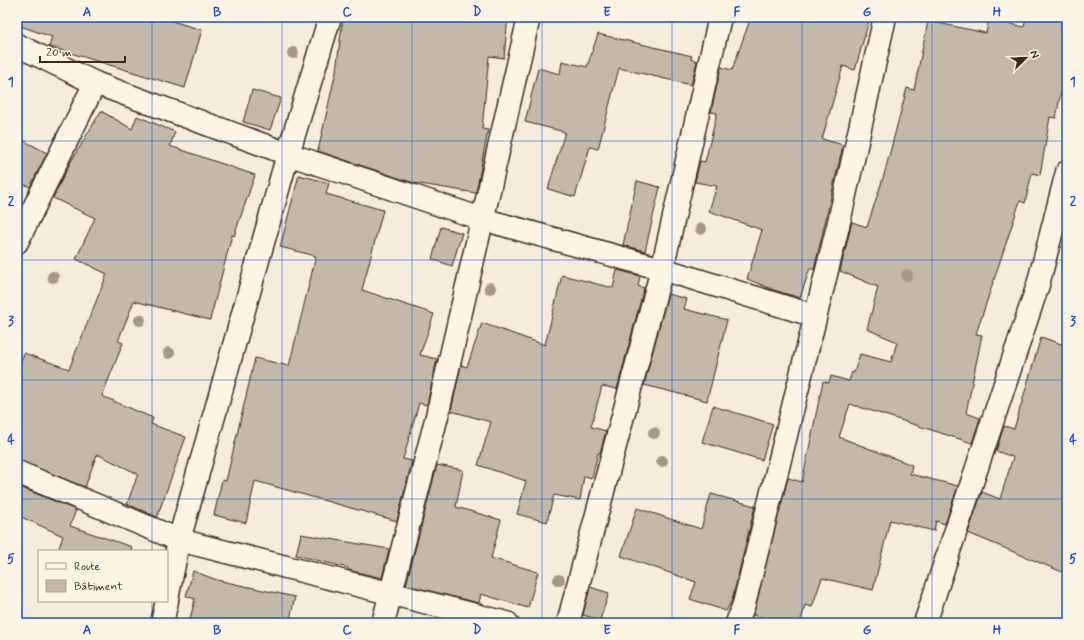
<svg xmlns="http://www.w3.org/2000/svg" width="1084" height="640" viewBox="0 0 1084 640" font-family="Mynerve,sans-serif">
<rect width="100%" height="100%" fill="#f4eddd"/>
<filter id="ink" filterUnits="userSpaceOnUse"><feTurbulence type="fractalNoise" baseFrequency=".025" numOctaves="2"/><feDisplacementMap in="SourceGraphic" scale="8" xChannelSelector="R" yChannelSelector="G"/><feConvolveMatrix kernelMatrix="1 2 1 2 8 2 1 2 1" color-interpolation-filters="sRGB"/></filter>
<g filter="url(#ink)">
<g fill="#c3b9aa" stroke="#3b2a1e">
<polygon points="17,17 159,17 202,30 185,88 51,47 49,47 52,37 17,25"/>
<polygon points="343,17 508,17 504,58 489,56 482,129 488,130 476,193 414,183 318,151 336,71"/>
<polygon points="751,17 870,17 855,70 843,66 822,139 843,145 814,270 810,268 800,298 774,290 747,279 762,230 709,211 717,186 695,182 700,161 705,162 717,113 711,112 721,67 732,70"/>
<polygon points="1026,17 1063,17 1060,35 1067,36 1067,60 1056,118 1050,117 1040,175 1032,173 1025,203 1020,201 976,334 982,335 966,413 980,418 972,443 850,404 839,437 912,465 910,474 958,486 945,524 936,521 934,531 890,520 873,590 822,578 812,607 805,605 800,623 783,623 753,615 788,478 802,482 823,381 829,383 831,376 849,381 852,372 854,373 860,354 891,362 897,342 867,329 878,287 840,271 852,222 867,227 884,175 907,88 914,90 928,21 986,33 989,19 1024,27"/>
<polygon points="598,34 692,56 691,59 697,61 691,85 619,68 598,149 590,147 575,197 548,189 565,132 525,122 538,68 560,74 562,61 587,67"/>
<polygon points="252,90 281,98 270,130 243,122"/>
<polygon points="101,111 132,129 137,116 175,132 170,146 255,175 234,236 232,235 210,320 134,301 118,341 123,343 102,396 153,418 151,424 186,437 157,517 127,504 138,474 97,454 85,487 17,460 17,374 24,353 69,369 107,274 76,259 95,218 53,198 69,165"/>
<polygon points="17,137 47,153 30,187 17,181"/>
<polygon points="299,175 329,183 326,194 383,210 362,290 434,314 420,355 437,359 427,405 419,403 403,459 412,461 397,521 255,481 246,523 214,515 222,480 226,481 255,358 289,366 316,256 280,247"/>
<polygon points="637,181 660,187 645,251 623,245"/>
<polygon points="441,227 462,233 452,266 432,259"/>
<polygon points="617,270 640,276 638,286 644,288 617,389 602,386 591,427 606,431 600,453 598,453 592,478 584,476 580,500 554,495 547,522 517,514 526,481 478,465 491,422 451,411 461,365 467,367 482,323 545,345 562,275 613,288"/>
<polygon points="668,294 687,299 684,309 727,320 707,401 644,385"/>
<polygon points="1041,337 1067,346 1067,574 968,533 982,492 1000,499 1013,457 996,451 1004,426 1014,429"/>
<polygon points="713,406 773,424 762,460 702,442"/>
<polygon points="437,465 463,470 456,507 501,520 491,558 538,572 528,608 481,594 479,603 406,585"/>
<polygon points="17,486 76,510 70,526 132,547 131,551 58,551 63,536 17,515"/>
<polygon points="711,494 755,506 732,600 726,611 690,599 696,582 621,556 637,508 701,529"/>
<polygon points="301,534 389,549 382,578 348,570 348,568 296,555"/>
<polygon points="193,571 217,580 295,597 289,623 189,623 195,599 186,596"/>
<polygon points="590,587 609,593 600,620 583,615"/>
</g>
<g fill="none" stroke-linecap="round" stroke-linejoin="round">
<defs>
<g id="minor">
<polyline points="17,45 95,83 288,154 482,219 662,269 815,316"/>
<polyline points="17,242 95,83"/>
<polyline points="17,472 179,540 507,623"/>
<polyline points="167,599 179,540 288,154 330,17"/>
<polyline points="162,623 167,601"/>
<polyline points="383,623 437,416 529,17"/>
<polyline points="568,623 662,269 720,17"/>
<polyline points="737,623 744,604 838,226 885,17"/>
<polyline points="925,623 1038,285 1067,172"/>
</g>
</defs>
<use href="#minor" stroke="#3b2a1e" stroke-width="25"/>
<use href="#minor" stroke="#fcf5e5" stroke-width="22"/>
</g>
<g fill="#a4988a">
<circle cx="293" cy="53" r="6"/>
<circle cx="701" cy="229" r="6"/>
<circle cx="907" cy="275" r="6"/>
<circle cx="53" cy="277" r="6"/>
<circle cx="490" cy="288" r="6"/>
<circle cx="140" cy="320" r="6"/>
<circle cx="169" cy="353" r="6"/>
<circle cx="654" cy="433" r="6"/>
<circle cx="662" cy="461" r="6"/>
<circle cx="559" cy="580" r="6"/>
</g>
</g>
<path fill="none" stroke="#1d4ed8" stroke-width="1" stroke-opacity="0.55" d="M152,17V551M282,17V623M412,17V623M542,17V623M672,17V623M802,17V623M932,17V623M17,141H1067M17,260H1067M17,380H1067M17,499H1067M152,601V623"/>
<rect width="1084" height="640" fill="none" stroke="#fcf5e5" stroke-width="44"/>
<rect x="38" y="550" width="130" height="52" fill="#fcf5e5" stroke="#afa495"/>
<rect x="46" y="563" width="20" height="6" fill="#fcf5e5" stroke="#afa495"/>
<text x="74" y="570" font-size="12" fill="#3b2a1e">Route</text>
<rect x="46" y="580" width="20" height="12" fill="#c3b9aa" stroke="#afa495"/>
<text x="74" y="590" font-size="12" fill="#3b2a1e">Bâtiment</text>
<g transform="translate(1026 58) rotate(67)" stroke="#fcf5e5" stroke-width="3" paint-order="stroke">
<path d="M0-3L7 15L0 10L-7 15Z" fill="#3b2a1e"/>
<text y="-6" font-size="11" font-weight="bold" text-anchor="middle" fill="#3b2a1e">N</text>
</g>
<path d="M40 56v6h85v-6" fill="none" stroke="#3b2a1e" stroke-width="2"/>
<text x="46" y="56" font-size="12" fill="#3b2a1e" stroke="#fcf5e5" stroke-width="3" paint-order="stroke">20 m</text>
<rect x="22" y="22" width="1040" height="596" fill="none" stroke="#1d4ed8" stroke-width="1.5"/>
<g font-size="13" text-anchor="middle" font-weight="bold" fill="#1d4ed8">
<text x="87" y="16">A</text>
<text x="217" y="16">B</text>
<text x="347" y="16">C</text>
<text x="477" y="16">D</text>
<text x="607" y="16">E</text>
<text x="737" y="16">F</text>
<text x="867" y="16">G</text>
<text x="997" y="16">H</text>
<text x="11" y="86">1</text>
<text x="1073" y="86">1</text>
<text x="11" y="205">2</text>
<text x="1073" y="205">2</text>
<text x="11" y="325">3</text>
<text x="1073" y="325">3</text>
<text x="11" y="444">4</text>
<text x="1073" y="444">4</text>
<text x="11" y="563">5</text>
<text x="1073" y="563">5</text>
<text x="87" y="634">A</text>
<text x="217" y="634">B</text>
<text x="347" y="634">C</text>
<text x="477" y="634">D</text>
<text x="607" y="634">E</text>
<text x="737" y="634">F</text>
<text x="867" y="634">G</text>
<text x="997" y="634">H</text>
</g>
</svg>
